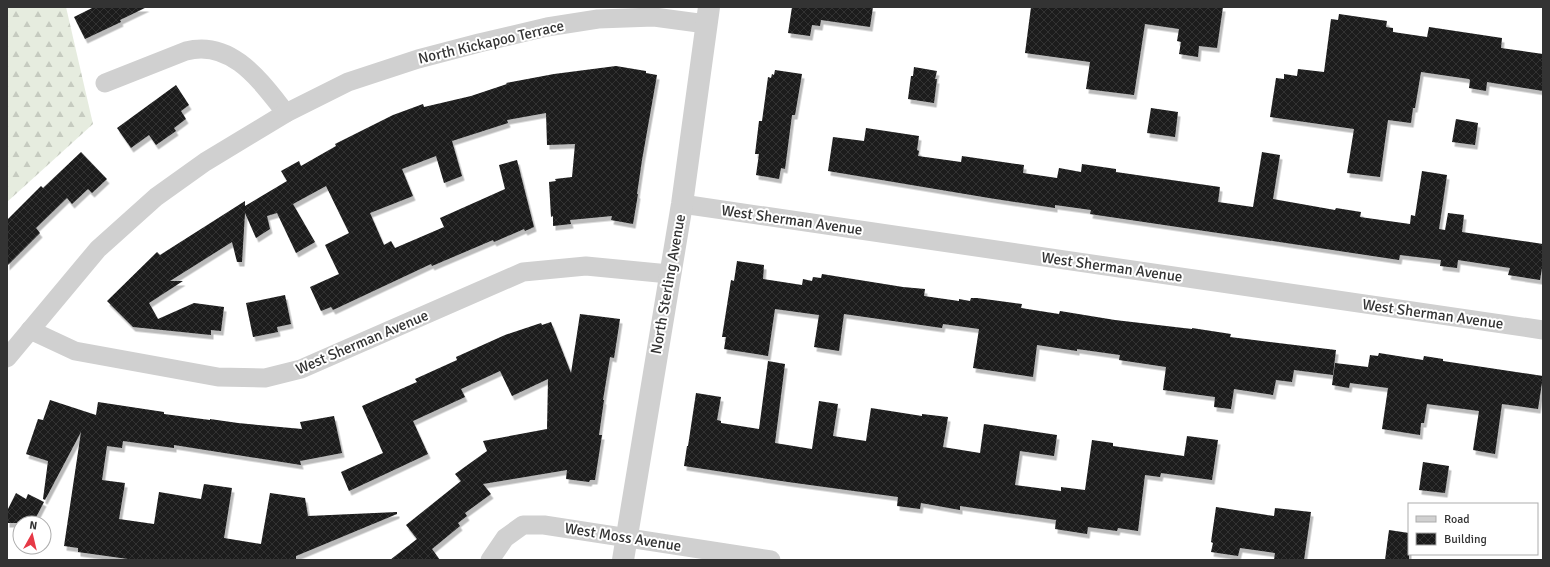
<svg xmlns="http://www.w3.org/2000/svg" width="1550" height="567" viewBox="0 0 1550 567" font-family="Signika,sans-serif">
<defs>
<pattern id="forest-firs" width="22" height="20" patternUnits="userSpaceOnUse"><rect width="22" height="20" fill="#e6ecdf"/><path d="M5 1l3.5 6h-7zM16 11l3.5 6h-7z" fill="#c6cbc0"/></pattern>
<pattern id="building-cross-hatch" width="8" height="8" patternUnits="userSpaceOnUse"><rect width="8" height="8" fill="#1a1a1a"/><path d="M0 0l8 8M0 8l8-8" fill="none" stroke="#333"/></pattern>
<filter id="shadow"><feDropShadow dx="2.5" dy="4.5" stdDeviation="0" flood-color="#0004"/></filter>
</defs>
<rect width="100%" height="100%" fill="#fff"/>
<polygon fill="url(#forest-firs)" points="7,7 66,7 93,124 7,202"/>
<g fill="url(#building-cross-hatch)" filter="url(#shadow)">
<polygon points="94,7 147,7 120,20 121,22 85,39 74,17"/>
<polygon points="792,7 873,7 870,27 821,20 820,26 812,25 810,36 788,33"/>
<polygon points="1031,7 1223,7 1217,48 1199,46 1198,57 1179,54 1181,42 1177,41 1179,29 1145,24 1134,95 1086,89 1090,62 1025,53"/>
<polygon points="1339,14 1387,21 1386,27 1393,28 1393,32 1427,37 1429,27 1502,38 1501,48 1543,54 1543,91 1487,82 1486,91 1469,88 1470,80 1469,79 1421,72 1415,108 1413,108 1411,123 1388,120 1380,177 1347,173 1354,129 1270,117 1276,78 1284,79 1284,74 1297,76 1298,69 1324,72 1331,19 1338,20"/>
<polygon points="616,66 646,71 646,73 657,75 642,160 637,194 638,194 633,224 611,220 612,216 570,220 571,224 553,226 553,216 551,217 549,182 556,181 555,179 572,177 575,144 547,145 546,113 507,120 508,123 452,141 462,176 444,183 436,156 402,169 413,196 370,213 384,245 391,241 395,248 444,227 440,218 505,189 499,165 517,160 534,227 525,231 524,229 494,242 493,240 432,266 431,264 333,310 331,307 321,311 310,287 339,274 325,245 349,233 326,186 293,204 315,242 296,253 277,213 267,216 270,229 256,238 245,213 242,262 237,262 232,242 170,281 183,281 149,303 158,319 194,303 224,307 221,331 211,330 211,335 133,327 107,301 157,252 160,255 245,201 245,206 287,181 281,171 299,161 301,166 336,146 335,144 393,115 423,104 424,107 471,96 507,84 506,83 554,74"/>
<polygon points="914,67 937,71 935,79 937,79 934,103 908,99 911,76 913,76"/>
<polygon points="775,70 802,74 795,115 792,115 785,169 781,168 779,179 756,175 759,154 755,154 759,121 762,121 768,77 771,78 772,74 774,75"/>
<polygon points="176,85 189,105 181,111 186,119 174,128 176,131 156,145 149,135 131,148 117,128"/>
<polygon points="1151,108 1178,112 1175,137 1147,133"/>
<polygon points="1456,119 1478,123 1475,145 1452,142"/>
<polygon points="866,128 919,136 917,150 919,151 918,156 961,162 962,156 1024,165 1023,173 1057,178 1059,168 1081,172 1082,164 1116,169 1116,172 1220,187 1218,202 1253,207 1262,152 1280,155 1273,199 1335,210 1336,208 1361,212 1360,217 1410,224 1411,215 1415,216 1422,171 1447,175 1439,229 1445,230 1448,213 1464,215 1462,232 1543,244 1543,262 1540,280 1508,275 1510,268 1458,260 1457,268 1440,266 1441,260 1400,255 1399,260 1326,249 1090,214 1091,210 1055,205 1055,208 989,198 828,171 833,137 864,141"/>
<polygon points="81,152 107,179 92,193 88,189 72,204 67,198 36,228 40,233 7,266 7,220 41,186 43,188"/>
<polygon points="737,261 764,265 763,279 802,285 803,279 812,281 813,277 821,278 822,274 903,287 925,289 924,296 959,301 959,299 970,301 971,298 977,298 1022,304 1021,308 1059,314 1060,311 1115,320 1192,329 1192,328 1231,334 1230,337 1336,350 1333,375 1294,370 1292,382 1276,380 1273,395 1234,389 1231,409 1214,407 1215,397 1163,390 1166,367 1119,360 1120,355 1077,349 1077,351 1037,345 1033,377 973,368 979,329 943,324 942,328 844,314 839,351 814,347 819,315 775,309 768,356 724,349 726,337 722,337 731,280 734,281"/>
<polygon points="285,295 291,324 277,327 278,332 253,337 246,303"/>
<polygon points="580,314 620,319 614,358 610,357 603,400 604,400 599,435 602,435 595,480 590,480 589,482 566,479 567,470 483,484 491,494 465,513 467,516 458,523 460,526 432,549 440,560 390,560 417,539 406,525 461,481 455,474 487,451 483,441 547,429 548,379 512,396 500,371 461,389 465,397 413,421 428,454 349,491 341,472 383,453 362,406 417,382 415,379 457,360 456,357 505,335 541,323 542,325 551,322 571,373"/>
<polygon points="1379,353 1423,360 1424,356 1443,359 1443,361 1543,376 1538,409 1502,404 1495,454 1473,450 1479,411 1427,404 1424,423 1421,423 1420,435 1382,429 1388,388 1350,383 1349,388 1332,385 1335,363 1368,367 1370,355 1378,356"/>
<polygon points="768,361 785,364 775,443 812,449 819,401 838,404 833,436 866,441 871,408 922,416 922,414 948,417 943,447 980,453 984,424 1057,435 1054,456 1020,451 1015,485 1061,491 1061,487 1085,490 1092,440 1113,443 1113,446 1184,456 1187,436 1218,440 1212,480 1161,473 1160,477 1145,475 1138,531 1118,528 1117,531 1088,527 1087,534 1055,529 1056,520 960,506 960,510 921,503 920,509 897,506 898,497 788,482 684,466 687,446 688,446 696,393 721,397 717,420 721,421 721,423 759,429"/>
<polygon points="50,400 96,415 98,402 164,412 164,414 210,420 210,419 238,423 302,429 300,422 334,416 342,453 300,461 301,465 174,445 174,448 123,441 122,448 107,446 102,480 125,483 119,519 154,524 159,492 201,499 204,484 232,488 224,538 261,544 270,493 305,498 308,516 397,512 397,514 296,556 296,560 135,560 78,552 78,548 64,546 81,432 45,500 43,499 48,461 26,454 38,419 43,420"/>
<polygon points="1423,462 1449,466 1445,493 1419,490"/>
<polygon points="16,493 26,499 28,494 44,502 33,523 7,523 7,511"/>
<polygon points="1216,507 1274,516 1275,508 1311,512 1304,560 1274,560 1275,553 1240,548 1238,556 1211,552 1213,543 1211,542"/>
<polygon points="1389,530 1409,533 1409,560 1385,560"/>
</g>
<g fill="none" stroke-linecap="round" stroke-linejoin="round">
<g stroke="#d0d0d0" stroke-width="19">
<path d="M105,83L186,51C232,39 261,82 286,113"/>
<polyline points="682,204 1543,330"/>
<polyline points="30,330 75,351 218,377 265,378 301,369 523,272 586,266 669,274"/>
<polyline points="7,358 98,249 156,197 205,162 286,113 348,82 418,59 479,43 547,27 598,19 654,17 706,24"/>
<polyline points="490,560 505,538 523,525 544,525 771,560"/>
</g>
<polyline stroke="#d0d0d0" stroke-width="22" points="623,560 682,204 709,7"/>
</g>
<g text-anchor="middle" stroke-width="4" stroke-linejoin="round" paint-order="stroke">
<g font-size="15" fill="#333" stroke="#fff">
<text transform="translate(491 42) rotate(-13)" y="5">North Kickapoo Terrace</text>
<text transform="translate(792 220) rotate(8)" y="5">West Sherman Avenue</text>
<text transform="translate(1112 267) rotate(8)" y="5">West Sherman Avenue</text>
<text transform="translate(668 284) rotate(-80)" y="5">North Sterling Avenue</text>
<text transform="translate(1433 314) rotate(8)" y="5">West Sherman Avenue</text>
<text transform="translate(362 342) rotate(-23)" y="5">West Sherman Avenue</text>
<text transform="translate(623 537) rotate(9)" y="5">West Moss Avenue</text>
</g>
</g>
<rect width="1550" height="567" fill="none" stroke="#333333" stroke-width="16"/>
<rect x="1408" y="503" width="130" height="52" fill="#ffffff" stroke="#adadad"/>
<rect x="1416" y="516" width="20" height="6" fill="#d0d0d0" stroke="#adadad"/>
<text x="1444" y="523" font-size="12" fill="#333333">Road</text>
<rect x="1416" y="533" width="20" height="12" fill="url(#building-cross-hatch)" stroke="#adadad"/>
<text x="1444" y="543" font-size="12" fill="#333333">Building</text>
<g transform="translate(32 535) rotate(8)"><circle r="19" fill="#ffffff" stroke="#adadad"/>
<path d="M0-3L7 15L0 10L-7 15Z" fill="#e63946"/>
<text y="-6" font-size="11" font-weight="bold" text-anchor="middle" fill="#333333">N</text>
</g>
</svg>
